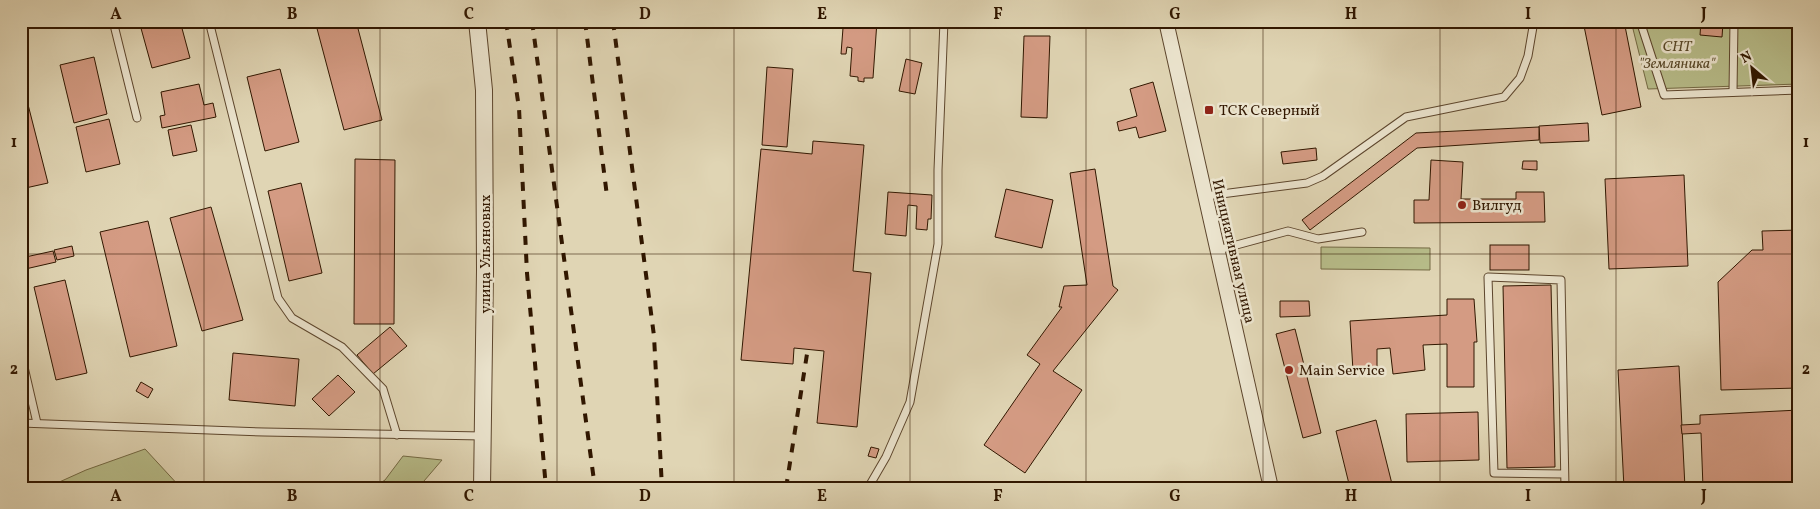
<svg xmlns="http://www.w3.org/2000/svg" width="1820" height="509" viewBox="0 0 1820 509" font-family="Vollkorn,serif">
<rect width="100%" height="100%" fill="#e0d5b4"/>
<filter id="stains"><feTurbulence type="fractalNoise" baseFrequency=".004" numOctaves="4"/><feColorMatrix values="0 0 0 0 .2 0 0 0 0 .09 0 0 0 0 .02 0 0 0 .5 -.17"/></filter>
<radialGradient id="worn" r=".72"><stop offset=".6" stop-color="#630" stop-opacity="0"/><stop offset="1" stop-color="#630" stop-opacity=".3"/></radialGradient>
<g fill="#b7bc89" stroke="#746a44">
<polygon points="1631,21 1799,21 1799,84 1648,89"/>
<polygon points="1321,247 1430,248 1430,270 1321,269"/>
<polygon points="145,449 181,488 46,488 86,470"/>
<polygon points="403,456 442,460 418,488 373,488 385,480"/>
</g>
<g fill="#d49b83" stroke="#311700">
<polygon points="139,21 180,21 190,58 152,68"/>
<polygon points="315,21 356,21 382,120 344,130"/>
<polygon points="854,21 877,21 873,78 864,78 864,82 858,81 858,77 850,76 852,48 847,47 846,54 841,54 843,28 853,28"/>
<polygon points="1318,21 1358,21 1319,27"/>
<polygon points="1406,21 1426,21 1407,24"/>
<polygon points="1583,21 1624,21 1641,107 1602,115"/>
<polygon points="1701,21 1723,23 1722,37 1700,35"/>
<polygon points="1024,36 1050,36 1047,118 1021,117"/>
<polygon points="94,57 107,114 74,123 60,65"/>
<polygon points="906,59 922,63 915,94 899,91"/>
<polygon points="767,67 793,69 787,147 762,145"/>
<polygon points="280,69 299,142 265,151 247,77"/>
<polygon points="21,77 48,183 21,189"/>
<polygon points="1153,82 1166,131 1139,138 1136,127 1119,131 1117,122 1137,116 1130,89"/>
<polygon points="199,84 204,105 213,103 216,117 162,128 160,116 165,115 161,92"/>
<polygon points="109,119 120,164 86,172 76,127"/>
<polygon points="1588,123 1589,141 1540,143 1539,126"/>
<polygon points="191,125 197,151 173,156 168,130"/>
<polygon points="1539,127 1539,140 1417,148 1310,230 1302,220 1416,133"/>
<polygon points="813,141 864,145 853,271 871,273 857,427 817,423 824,351 794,348 793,364 741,360 761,149 812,154"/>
<polygon points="1316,148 1317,160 1283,164 1281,152"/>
<polygon points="355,159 395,160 394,324 354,324"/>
<polygon points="1431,160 1463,162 1461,199 1516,199 1516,192 1544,192 1545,222 1414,223 1414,200 1429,200"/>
<polygon points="1523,161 1537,161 1537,170 1522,169"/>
<polygon points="1095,169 1113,286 1118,290 1053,371 1082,390 1025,473 984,445 1040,364 1027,355 1062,307 1059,307 1064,286 1087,285 1070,173"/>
<polygon points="1684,175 1688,266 1609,269 1605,179"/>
<polygon points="301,183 322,273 289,281 268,191"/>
<polygon points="1006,189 1053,200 1042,248 995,237"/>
<polygon points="888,192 932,195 931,219 928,219 927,230 916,229 917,206 908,205 906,236 885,234"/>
<polygon points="211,207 243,320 202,331 170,218"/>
<polygon points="148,221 177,346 130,357 100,232"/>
<polygon points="1799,230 1799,388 1721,390 1718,282 1752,250 1763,250 1762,231"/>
<rect x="1490" y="245" width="39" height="25"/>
<polygon points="72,246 74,256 57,260 54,250"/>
<polygon points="53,251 56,262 21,270 21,258"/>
<polygon points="65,280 87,373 56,380 34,287"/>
<polygon points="1551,285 1555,467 1507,468 1503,286"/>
<polygon points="1447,299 1474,299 1477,342 1474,342 1474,387 1447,387 1447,344 1423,345 1425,370 1393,374 1390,348 1377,349 1377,370 1353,371 1350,321 1447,315"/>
<polygon points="1280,301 1309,301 1310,316 1280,317"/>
<polygon points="390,327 407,346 373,374 357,355"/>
<polygon points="1295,329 1321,433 1303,438 1276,334"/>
<polygon points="233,353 299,359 295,406 229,400"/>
<polygon points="1679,366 1685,488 1624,488 1618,370"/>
<polygon points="338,375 355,392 329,416 312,399"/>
<polygon points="141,382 153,389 148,398 136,391"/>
<polygon points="1799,410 1799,468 1796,469 1797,488 1703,488 1701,433 1682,434 1681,425 1700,424 1700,415"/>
<polygon points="1478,412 1479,460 1407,462 1406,414"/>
<polygon points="1376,420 1393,488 1350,488 1336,431"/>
<polygon points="871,447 879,449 876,458 868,456"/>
</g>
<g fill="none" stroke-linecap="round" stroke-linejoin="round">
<defs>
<g id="service">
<polyline points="113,21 137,118"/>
<polyline points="209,21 278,298 292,318 342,347 383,389 397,435"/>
<polyline points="1640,21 1664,95 1799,90"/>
<polyline points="1733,92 1734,21"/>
<polyline points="1206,196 1307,183 1323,176 1406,117 1504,97 1520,78 1528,56 1534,21"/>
<polyline points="1218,250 1288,231 1318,239 1362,232"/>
<polyline points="21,354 37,423"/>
<polyline points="21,423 264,432 483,436"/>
<polyline points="1564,474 1494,473 1488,277 1561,280 1565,488"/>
<polyline points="868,488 886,457 910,402 938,244 938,170 944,21"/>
</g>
<polyline id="minor" points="1166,21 1271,488"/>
<polyline id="tertiary" points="477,21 484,90 485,270 482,488"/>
</defs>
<use href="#service" stroke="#5d462d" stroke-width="9"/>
<use href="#minor" stroke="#5d462d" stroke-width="16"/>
<use href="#tertiary" stroke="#5d462d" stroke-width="18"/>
<use href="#service" stroke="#ebe4ce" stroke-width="7"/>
<use href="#minor" stroke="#ebe4ce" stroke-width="14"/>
<use href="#tertiary" stroke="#ebe4ce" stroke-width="16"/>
<g stroke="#311700" stroke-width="4" stroke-dasharray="9 9" stroke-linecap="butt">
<polyline points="506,21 519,108 527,273 546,488"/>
<polyline points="532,21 595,488"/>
<polyline points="585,21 607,196"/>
<polyline points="613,21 654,336 662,488"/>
<polyline points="786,488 807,354"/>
</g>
</g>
<path fill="none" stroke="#311700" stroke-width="1" stroke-opacity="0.55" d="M204,21V488M380,21V488M557,21V488M734,21V488M910,21V488M1086,21V488M1263,21V488M1440,21V488M1616,21V488M21,254H1799"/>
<g fill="#8f2418" stroke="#ebe4ce" stroke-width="2">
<rect x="1204" y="105" width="10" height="10" rx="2.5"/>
<circle cx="1462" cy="205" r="5"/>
<circle cx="1289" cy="370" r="5"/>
</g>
<g text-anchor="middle" stroke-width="5" stroke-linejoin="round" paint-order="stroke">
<g font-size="15" font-style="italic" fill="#594929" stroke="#ebe4ce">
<text x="1677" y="51">СНТ<tspan x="1677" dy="17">"Земляника"</tspan></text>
</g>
<g font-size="15" fill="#311700" stroke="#ebe4ce" text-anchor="start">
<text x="1219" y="115">ТСК Северный</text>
<text x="1472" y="210">Вилгуд</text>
<text x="1299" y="375">Main Service</text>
</g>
<g font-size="15" fill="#311700" stroke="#ebe4ce">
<text transform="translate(1234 251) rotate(77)" y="5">Инициативная улица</text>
<text transform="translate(485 254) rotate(-90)" y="5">улица Ульяновых</text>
</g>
</g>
<rect width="1820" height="509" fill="none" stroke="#e0d5b4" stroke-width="55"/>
<g transform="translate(1752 68) rotate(332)" stroke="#ebe4ce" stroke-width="4" paint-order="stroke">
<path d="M0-4L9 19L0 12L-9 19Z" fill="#311700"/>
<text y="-8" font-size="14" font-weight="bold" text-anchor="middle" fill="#311700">N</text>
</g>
<rect x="28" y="28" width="1764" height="454" fill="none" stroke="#311700" stroke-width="2"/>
<g font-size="16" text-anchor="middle" font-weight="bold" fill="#311700">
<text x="116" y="19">A</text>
<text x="292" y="19">B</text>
<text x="469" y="19">C</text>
<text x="645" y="19">D</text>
<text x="822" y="19">E</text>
<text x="998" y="19">F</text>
<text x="1175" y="19">G</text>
<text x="1351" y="19">H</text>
<text x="1528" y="19">I</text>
<text x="1704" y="19">J</text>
<text x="14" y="147">1</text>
<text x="1806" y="147">1</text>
<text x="14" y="374">2</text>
<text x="1806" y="374">2</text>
<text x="116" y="501">A</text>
<text x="292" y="501">B</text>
<text x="469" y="501">C</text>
<text x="645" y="501">D</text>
<text x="822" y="501">E</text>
<text x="998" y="501">F</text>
<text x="1175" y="501">G</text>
<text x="1351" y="501">H</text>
<text x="1528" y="501">I</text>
<text x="1704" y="501">J</text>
</g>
<rect width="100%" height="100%" filter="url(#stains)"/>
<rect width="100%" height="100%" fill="url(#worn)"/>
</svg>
